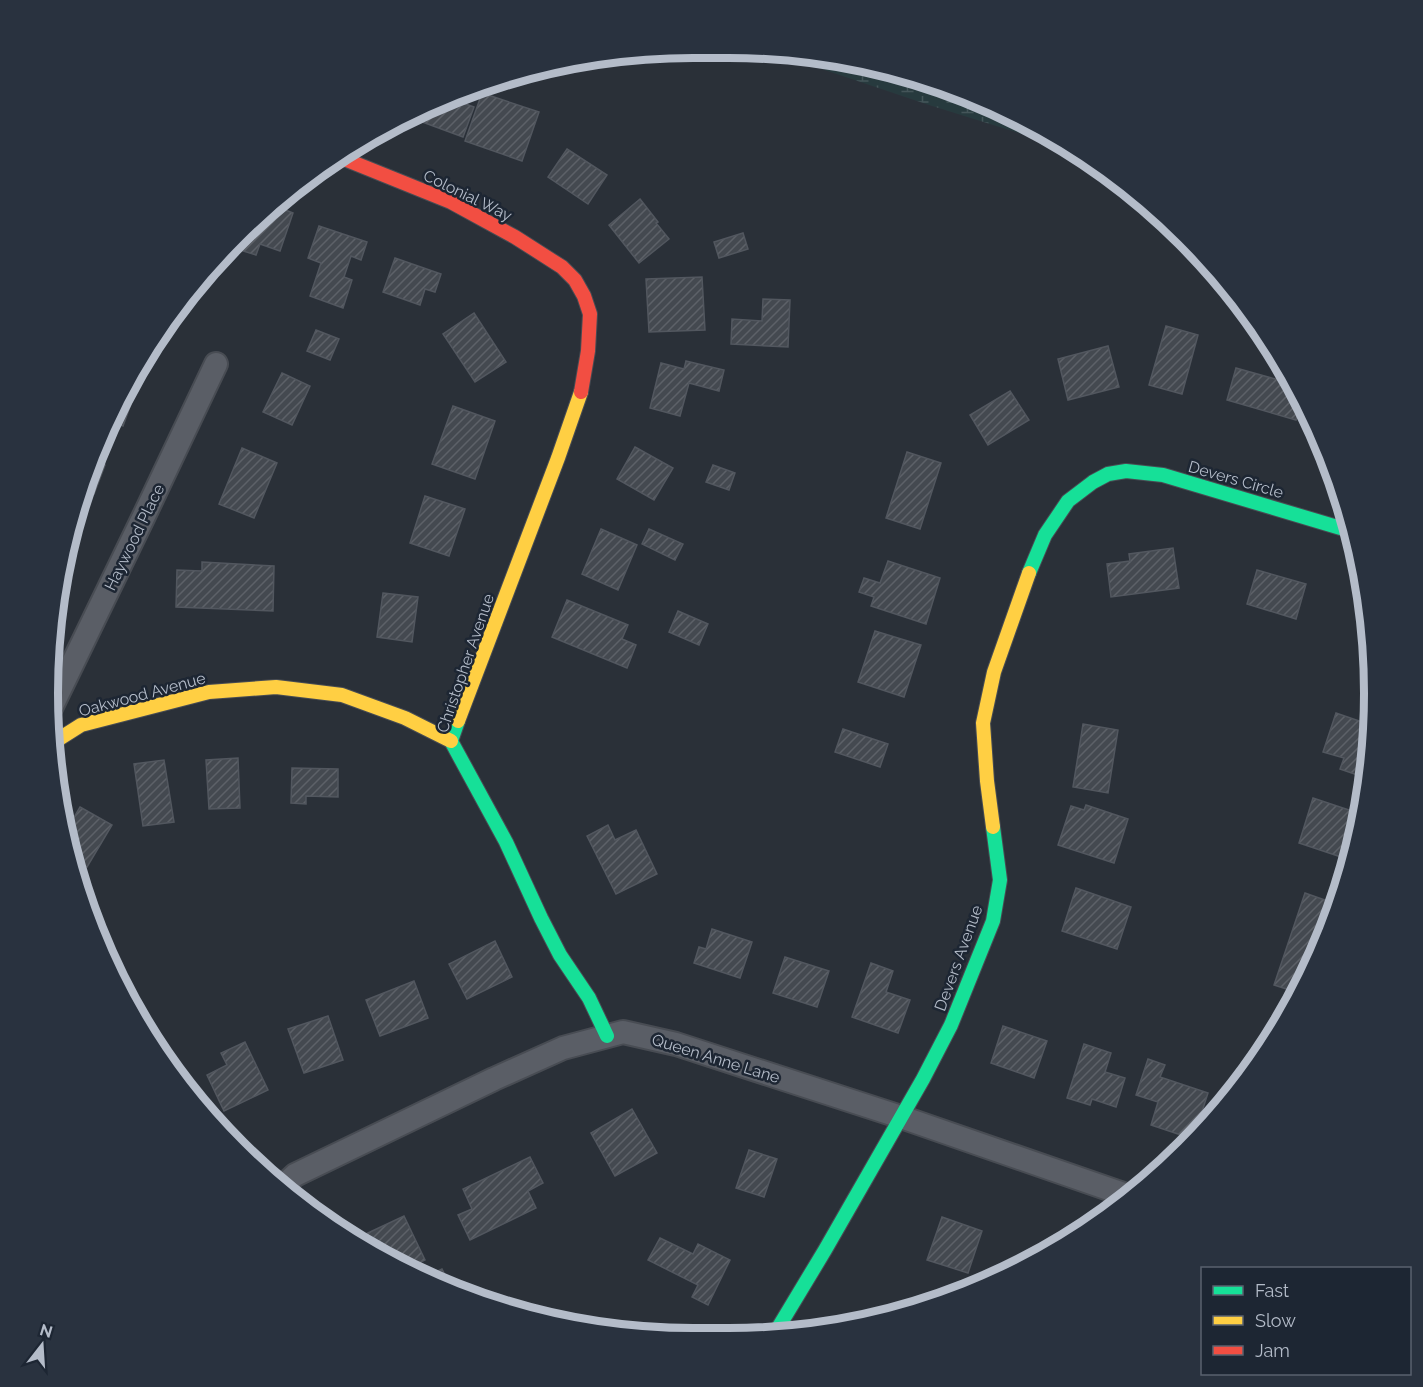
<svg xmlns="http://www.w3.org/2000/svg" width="1423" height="1387" viewBox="0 0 1423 1387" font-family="Raleway,sans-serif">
<defs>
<pattern id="wetland-marsh" width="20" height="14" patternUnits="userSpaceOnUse" patternTransform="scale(1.5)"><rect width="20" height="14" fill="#273a3e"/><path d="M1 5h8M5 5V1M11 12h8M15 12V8" fill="none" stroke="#445559"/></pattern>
<pattern id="building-hatch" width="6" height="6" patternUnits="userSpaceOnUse" patternTransform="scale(1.5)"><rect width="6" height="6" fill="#444950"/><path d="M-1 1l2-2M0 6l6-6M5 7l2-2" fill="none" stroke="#5d6168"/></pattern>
</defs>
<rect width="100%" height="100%" fill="#2a3038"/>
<polygon fill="url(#wetland-marsh)" points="771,52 814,54 937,82 1053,135 1073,150 929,105"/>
<g fill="url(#building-hatch)" stroke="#52575f" stroke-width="1.5">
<polygon points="482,93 539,112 522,161 465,141"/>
<polygon points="446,97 474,107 463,137 409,117"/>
<polygon points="567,149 607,175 588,204 548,177"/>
<polygon points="640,199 658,222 656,223 669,239 639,263 609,225"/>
<polygon points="275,206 293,213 280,251 260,244 256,255 240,250 244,237 239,235"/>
<polygon points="319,226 367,242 361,260 351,256 344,277 352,280 343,308 310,296 321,263 308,258"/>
<polygon points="743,233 748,249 719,258 714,242"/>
<polygon points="395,258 441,274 435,292 425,289 420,305 383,292"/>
<polygon points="702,277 705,330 649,332 646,279"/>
<polygon points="763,299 790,300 788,347 731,344 732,319 762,321"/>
<polygon points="474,313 506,362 475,382 443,334"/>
<polygon points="167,322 156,355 148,352 157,335"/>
<polygon points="1166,326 1198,335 1182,394 1149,385"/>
<polygon points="316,330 339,339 330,360 307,351"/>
<polygon points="1108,346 1119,387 1068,400 1058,359"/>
<polygon points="686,361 724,370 719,391 689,383 680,416 650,408 661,363 684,369"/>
<polygon points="1236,368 1293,384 1302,398 1296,420 1227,400"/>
<polygon points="282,373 310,386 292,425 263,412"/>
<polygon points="129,387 136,390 123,426 111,421"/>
<polygon points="1010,391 1029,420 988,445 970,415"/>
<polygon points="453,406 495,421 475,479 432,464"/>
<polygon points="635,447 673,468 654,500 617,479"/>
<polygon points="242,448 277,463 254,518 219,504"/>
<polygon points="907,452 941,463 920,529 886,518"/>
<polygon points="93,461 105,465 94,494 85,490"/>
<polygon points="713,465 735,473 729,490 706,482"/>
<polygon points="425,496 465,509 449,556 410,543"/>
<polygon points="601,529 637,545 618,590 582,574"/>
<polygon points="649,529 683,544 675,560 642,544"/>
<polygon points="1173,548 1179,588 1111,597 1107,564 1130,561 1129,554"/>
<polygon points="888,561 940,578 926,624 871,606 874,597 859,592 864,578 880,583"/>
<polygon points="202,562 274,566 273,611 176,607 177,570 202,571"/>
<polygon points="1257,570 1306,584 1296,619 1247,604"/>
<polygon points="383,593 418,597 412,642 377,637"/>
<polygon points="567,600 628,625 622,639 636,645 627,668 552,637"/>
<polygon points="678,611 708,624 699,645 669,632"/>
<polygon points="875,631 921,645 904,697 858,682"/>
<polygon points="1371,638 1374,652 1373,683 1365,681 1371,664 1364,661"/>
<polygon points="1336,713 1371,725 1369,779 1340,769 1344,758 1323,752"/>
<polygon points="1083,724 1118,730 1108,793 1073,787"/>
<polygon points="843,729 888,744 880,767 835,752"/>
<polygon points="238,758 240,808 209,809 206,760"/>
<polygon points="164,760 174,822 143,826 134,764"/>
<polygon points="292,768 338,769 338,797 306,796 306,804 291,803"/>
<polygon points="1313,798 1358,813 1344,858 1299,843"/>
<polygon points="1086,805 1128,819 1114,863 1058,845 1071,806 1084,810"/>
<polygon points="80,807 112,825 87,867 69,857 65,833"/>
<polygon points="608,825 615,840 636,830 657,874 616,894 587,836"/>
<polygon points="1076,888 1131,907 1117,949 1062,931"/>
<polygon points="1305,893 1339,905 1299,993 1274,985"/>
<polygon points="712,929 752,942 740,978 694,963 699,947 706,949"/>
<polygon points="495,941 512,977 467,999 449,964"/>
<polygon points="785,957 829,971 817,1007 773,993"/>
<polygon points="871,963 893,971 886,992 910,1000 898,1033 852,1017"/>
<polygon points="414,981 428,1018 380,1036 366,1000"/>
<polygon points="328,1016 343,1060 304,1073 288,1029"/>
<polygon points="1003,1026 1047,1041 1034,1078 991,1063"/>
<polygon points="245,1042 268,1090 224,1111 207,1075 227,1065 221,1053"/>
<polygon points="1084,1044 1111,1053 1105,1072 1125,1078 1116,1107 1092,1099 1090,1105 1067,1098"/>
<polygon points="1148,1059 1165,1065 1160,1077 1208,1093 1193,1139 1151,1125 1158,1102 1136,1095"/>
<polygon points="632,1109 657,1153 615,1176 591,1133"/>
<polygon points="749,1150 777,1159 764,1197 736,1188"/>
<polygon points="530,1157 543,1183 528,1191 536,1208 470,1240 458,1215 472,1209 463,1189"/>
<polygon points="404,1216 425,1260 407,1269 371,1253 353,1240"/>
<polygon points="942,1217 982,1231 968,1273 927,1260"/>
<polygon points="660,1238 693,1254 698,1244 730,1260 708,1305 692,1297 698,1285 648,1260"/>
<polygon points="442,1269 452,1289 425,1277"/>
</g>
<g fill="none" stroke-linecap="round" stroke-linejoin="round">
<defs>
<g id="street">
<polyline points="50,710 143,518 216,364"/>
<polyline points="281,1188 295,1175 494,1079 563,1048 623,1032 676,1044 901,1117 1132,1197"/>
</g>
<g id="fast">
<polyline points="1029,573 1045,535 1068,501 1093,482 1108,474 1126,471 1163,475 1354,532"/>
<polyline points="458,721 451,741 506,842 541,918 560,955 589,998 607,1036"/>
<polyline points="772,1338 825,1250 923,1079 951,1025 993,921 1000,880 993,827"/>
</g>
<g id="slow">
<polyline points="458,721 558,458 581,392"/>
<polyline points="51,744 81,725 209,692 276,687 342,695 405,718 451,741"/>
<polyline points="993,827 987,781 983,723 994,672 1029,573"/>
</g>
<polyline id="jam" points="337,156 451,202 515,237 562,267 575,280 584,296 590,314 588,351 581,392"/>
</defs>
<use href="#street" stroke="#484c53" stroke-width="26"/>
<use href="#fast" stroke="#484c53" stroke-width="16"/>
<use href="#slow" stroke="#484c53" stroke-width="16"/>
<use href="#jam" stroke="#484c53" stroke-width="16"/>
<use href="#street" stroke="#5a5e66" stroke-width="22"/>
<use href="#fast" stroke="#16e098" stroke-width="14"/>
<use href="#slow" stroke="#ffcf43" stroke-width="14"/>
<use href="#jam" stroke="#f24e42" stroke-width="14"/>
</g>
<g text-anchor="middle" stroke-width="5" stroke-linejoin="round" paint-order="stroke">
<g font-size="16" fill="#b4bcc9" stroke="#1d2633">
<text transform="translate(468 195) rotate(26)" y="6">Colonial Way</text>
<text transform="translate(1236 479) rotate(16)" y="6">Devers Circle</text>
<text transform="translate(134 537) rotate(-64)" y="6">Haywood Place</text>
<text transform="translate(465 663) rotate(-71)" y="6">Christopher Avenue</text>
<text transform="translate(142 694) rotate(-15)" y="6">Oakwood Avenue</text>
<text transform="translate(958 958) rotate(-70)" y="6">Devers Avenue</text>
<text transform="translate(716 1058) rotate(17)" y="6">Queen Anne Lane</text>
</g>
</g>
<path d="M0 0H1423V1387H0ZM693 58H729A635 635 0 0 1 1364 693V693A635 635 0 0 1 729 1328H693A635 635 0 0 1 58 693V693A635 635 0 0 1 693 58Z" fill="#29323f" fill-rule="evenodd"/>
<path fill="none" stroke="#b4bcc9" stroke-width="8" d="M693 58H729A635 635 0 0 1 1364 693V693A635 635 0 0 1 729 1328H693A635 635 0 0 1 58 693V693A635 635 0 0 1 693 58Z"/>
<rect x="1201" y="1267" width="210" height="108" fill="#1d2633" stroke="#59626f" stroke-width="1.5"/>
<rect x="1213" y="1286" width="30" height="9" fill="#16e098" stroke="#59626f" stroke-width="1.5"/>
<text x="1255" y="1297" font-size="18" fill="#b4bcc9">Fast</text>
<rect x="1213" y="1316" width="30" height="9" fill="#ffcf43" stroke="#59626f" stroke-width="1.5"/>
<text x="1255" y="1327" font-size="18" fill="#b4bcc9">Slow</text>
<rect x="1213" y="1346" width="30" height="9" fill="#f24e42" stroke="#59626f" stroke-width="1.5"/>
<text x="1255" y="1357" font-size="18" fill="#b4bcc9">Jam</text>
<g transform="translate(42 1345) rotate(17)" stroke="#1d2633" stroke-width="4.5" paint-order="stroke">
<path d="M0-4.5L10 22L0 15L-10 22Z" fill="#b4bcc9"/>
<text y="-9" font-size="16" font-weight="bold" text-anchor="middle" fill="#b4bcc9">N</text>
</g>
</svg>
